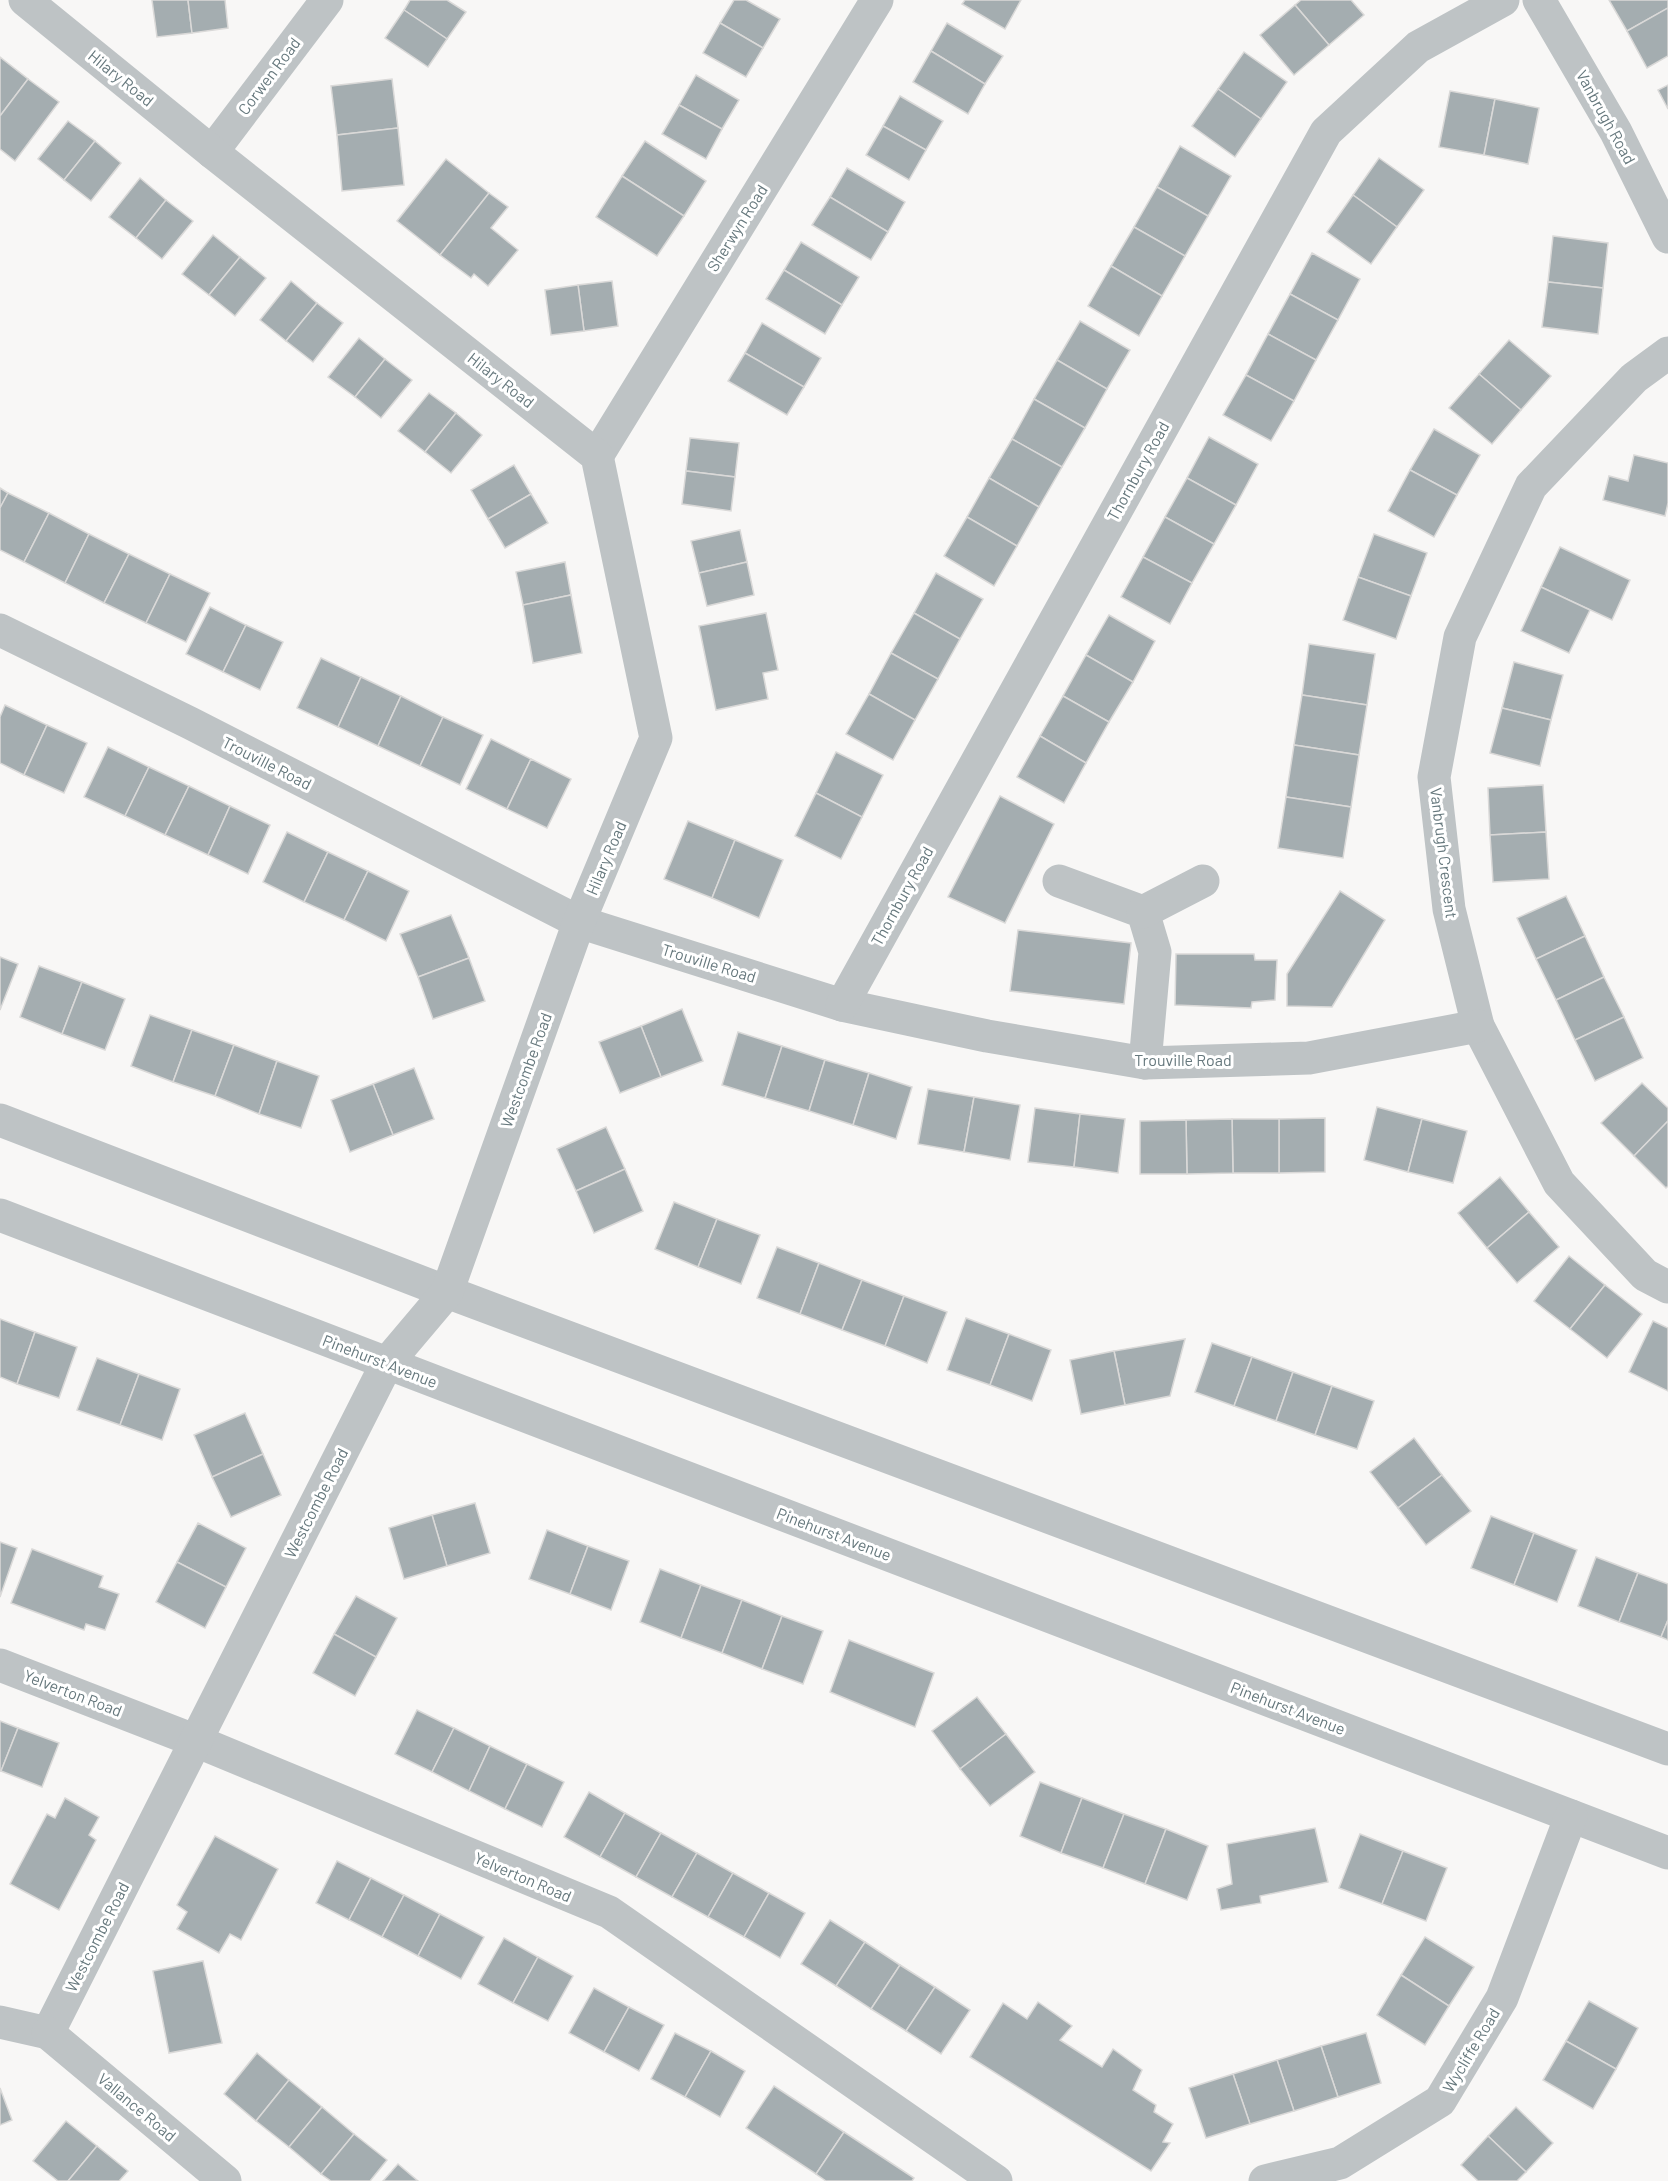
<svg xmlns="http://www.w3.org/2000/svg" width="1668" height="2181" viewBox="0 0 1668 2181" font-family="Barlow,sans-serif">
<rect width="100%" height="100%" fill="#f8f7f6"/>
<g fill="#a4adb0" stroke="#dad9d8" stroke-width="1.5">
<polygon points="152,0 188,0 192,33 157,37"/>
<polygon points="188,0 225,0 228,28 192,33"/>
<polygon points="410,0 447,0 466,12 447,39 404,10"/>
<polygon points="734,0 746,0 780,19 763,48 720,23"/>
<polygon points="965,0 1021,0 1005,29 962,4"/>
<polygon points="1301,0 1351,0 1364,15 1329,45 1295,5"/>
<polygon points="1609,0 1668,0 1668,8 1627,31"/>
<polygon points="1295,5 1329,45 1294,75 1260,35"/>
<polygon points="1668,8 1668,56 1647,68 1627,31"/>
<polygon points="404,10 447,39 428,67 385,38"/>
<polygon points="720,23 763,48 746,77 703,53"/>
<polygon points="947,23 1003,56 985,84 931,51"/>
<polygon points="931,51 985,84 968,114 913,82"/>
<polygon points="1244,52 1287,82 1261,119 1218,89"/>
<polygon points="0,57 28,79 0,116"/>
<polygon points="696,75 739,100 722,129 679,105"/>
<polygon points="28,79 59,102 15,161 0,149 0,116"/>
<polygon points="392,79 398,128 337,135 331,86"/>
<polygon points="1668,85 1668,109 1658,90"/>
<polygon points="1218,89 1261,119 1235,157 1192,126"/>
<polygon points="1450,91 1495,99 1484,155 1439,147"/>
<polygon points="900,96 943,121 926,150 883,126"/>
<polygon points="1495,99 1539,108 1528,164 1484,155"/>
<polygon points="679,105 722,129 706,159 662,134"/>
<polygon points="68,121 95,141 64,180 38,159"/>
<polygon points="883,126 926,150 909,180 866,155"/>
<polygon points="398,128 404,185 342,191 337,135"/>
<polygon points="95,141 121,163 91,201 64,180"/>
<polygon points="645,141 706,181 684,216 622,176"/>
<polygon points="1180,146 1231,176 1208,216 1157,187"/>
<polygon points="1379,158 1424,190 1397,227 1353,195"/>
<polygon points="446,159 489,193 440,255 397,221"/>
<polygon points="847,168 905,202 888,232 830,197"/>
<polygon points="622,176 684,216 657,256 596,217"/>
<polygon points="140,178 166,200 136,238 109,217"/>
<polygon points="1157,187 1208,216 1185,256 1134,227"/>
<polygon points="489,193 508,207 491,228 518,250 488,286 474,274 471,278 440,255"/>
<polygon points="1353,195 1397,227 1371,264 1327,232"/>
<polygon points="830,197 888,232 871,260 812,225"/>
<polygon points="166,200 193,221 162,259 136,238"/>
<polygon points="1134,227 1185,256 1162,296 1111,266"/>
<polygon points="213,235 240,257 209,295 182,274"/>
<polygon points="1553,236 1608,243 1603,288 1548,282"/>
<polygon points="801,242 859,277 842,305 784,270"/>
<polygon points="1312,253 1360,279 1338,320 1290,294"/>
<polygon points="240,257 266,278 235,316 209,295"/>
<polygon points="1111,266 1162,296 1139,336 1088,306"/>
<polygon points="784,270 842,305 825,334 766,299"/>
<polygon points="291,281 317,303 286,341 260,320"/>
<polygon points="612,281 618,326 584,331 578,285"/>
<polygon points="1548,282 1603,288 1598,334 1542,327"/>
<polygon points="578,285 584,331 551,335 545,290"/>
<polygon points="1290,294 1338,320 1316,360 1268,334"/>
<polygon points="317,303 343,323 313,362 286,341"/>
<polygon points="1080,321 1130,350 1107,389 1057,360"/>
<polygon points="762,323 821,358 804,387 745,353"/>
<polygon points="1268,334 1316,360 1294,401 1246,375"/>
<polygon points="359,338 385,359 355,397 328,377"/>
<polygon points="1509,340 1551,376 1521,410 1479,374"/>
<polygon points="745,353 804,387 787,415 728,381"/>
<polygon points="385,359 412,380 381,418 355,397"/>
<polygon points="1057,360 1107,389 1085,428 1034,399"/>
<polygon points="1479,374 1521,410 1492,444 1449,408"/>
<polygon points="1246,375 1294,401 1271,441 1223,415"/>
<polygon points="429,393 456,413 425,452 398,431"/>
<polygon points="1034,399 1085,428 1062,467 1012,439"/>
<polygon points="456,413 482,435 451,473 425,452"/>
<polygon points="1434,429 1480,455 1457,495 1410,470"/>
<polygon points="1209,437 1258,464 1236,505 1187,478"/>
<polygon points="690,438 739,443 735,477 686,471"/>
<polygon points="1012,439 1062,467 1039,507 989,478"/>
<polygon points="1634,455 1668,463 1668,503 1665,516 1603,500 1609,476 1628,481"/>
<polygon points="514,465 531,494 488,519 471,490"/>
<polygon points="1410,470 1457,495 1434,537 1388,511"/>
<polygon points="686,471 735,477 731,511 682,504"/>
<polygon points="989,478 1039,507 1017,546 967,517"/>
<polygon points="1187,478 1236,505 1214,544 1165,517"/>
<polygon points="0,488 8,493 0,508"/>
<polygon points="8,493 49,513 24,562 0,550 0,508"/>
<polygon points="531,494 548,523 505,548 488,519"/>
<polygon points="49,513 89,534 65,583 24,562"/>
<polygon points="967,517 1017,546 994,586 944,556"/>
<polygon points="1165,517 1214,544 1192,583 1143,557"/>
<polygon points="740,530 747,562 699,573 691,541"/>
<polygon points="89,534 129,554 104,603 65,583"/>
<polygon points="1374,534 1427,553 1411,596 1358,577"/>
<polygon points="1560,547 1630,580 1612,620 1541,587"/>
<polygon points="129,554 170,574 146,623 104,603"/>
<polygon points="1143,557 1192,583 1170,624 1121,597"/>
<polygon points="565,562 571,595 523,605 516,572"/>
<polygon points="747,562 754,595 707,606 699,573"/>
<polygon points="936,573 983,599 960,639 914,613"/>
<polygon points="170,574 210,593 186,642 146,623"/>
<polygon points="1358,577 1411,596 1396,639 1343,620"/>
<polygon points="1541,587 1590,610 1569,653 1521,631"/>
<polygon points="571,595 582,653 533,663 523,605"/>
<polygon points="210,607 246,625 223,672 186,654"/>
<polygon points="766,613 778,670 763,673 768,699 716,710 699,626"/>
<polygon points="914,613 960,639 938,679 891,653"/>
<polygon points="1109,615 1155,641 1133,682 1086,655"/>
<polygon points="246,625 283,642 260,690 223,672"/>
<polygon points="1309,644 1375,654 1367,705 1302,695"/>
<polygon points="891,653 938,679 915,720 869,694"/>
<polygon points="1086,655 1133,682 1109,722 1063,696"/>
<polygon points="321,658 361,677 338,727 297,708"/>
<polygon points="1514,662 1563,675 1551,720 1502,708"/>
<polygon points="361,677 401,696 378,746 338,727"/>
<polygon points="869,694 915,720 893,760 846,734"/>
<polygon points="1302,695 1367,705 1359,755 1294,745"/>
<polygon points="401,696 443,717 420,766 378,746"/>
<polygon points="1063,696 1109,722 1086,763 1040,736"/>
<polygon points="5,705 47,725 24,775 0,763 0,717"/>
<polygon points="1502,708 1551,720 1540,766 1490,753"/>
<polygon points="443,717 483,735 460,785 420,766"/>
<polygon points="47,725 87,743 64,793 24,775"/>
<polygon points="1040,736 1086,763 1064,803 1017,777"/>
<polygon points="491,739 531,759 507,809 466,789"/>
<polygon points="1294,745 1359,755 1351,807 1286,797"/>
<polygon points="108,747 149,767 125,816 84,797"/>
<polygon points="836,752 883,775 862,817 816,793"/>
<polygon points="531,759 571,779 547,828 507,809"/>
<polygon points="149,767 189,786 165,835 125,816"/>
<polygon points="1543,785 1546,832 1490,835 1488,788"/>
<polygon points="189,786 230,806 208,855 165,835"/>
<polygon points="816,793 862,817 841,859 795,836"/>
<polygon points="1000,796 1054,824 1005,923 948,897"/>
<polygon points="1286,797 1351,807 1343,858 1278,848"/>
<polygon points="230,806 270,825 248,874 208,855"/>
<polygon points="688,821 735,840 712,898 664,879"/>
<polygon points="287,832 328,852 304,902 263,882"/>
<polygon points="1546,832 1549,879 1493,882 1490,835"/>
<polygon points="735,840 783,860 759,918 712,898"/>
<polygon points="328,852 368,871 344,920 304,902"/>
<polygon points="368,871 409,891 386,941 344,920"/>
<polygon points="1340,891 1385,920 1332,1007 1287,1006 1287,974"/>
<polygon points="1566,896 1585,936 1536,959 1517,918"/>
<polygon points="451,915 469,958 418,977 400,934"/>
<polygon points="1018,930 1131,943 1124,1004 1010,991"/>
<polygon points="1585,936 1604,977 1556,1000 1536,959"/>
<polygon points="1176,954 1254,954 1255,960 1277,960 1275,1000 1252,1002 1251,1008 1175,1005"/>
<polygon points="0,957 18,964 0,1010"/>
<polygon points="469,958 485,1001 433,1019 418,977"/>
<polygon points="39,966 82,982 62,1034 20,1017"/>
<polygon points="1604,977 1624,1017 1575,1040 1556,1000"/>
<polygon points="82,982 125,999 105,1050 62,1034"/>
<polygon points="682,1009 703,1061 661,1077 641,1026"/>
<polygon points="150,1015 192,1030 173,1082 131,1066"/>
<polygon points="1624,1017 1643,1058 1595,1081 1575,1040"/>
<polygon points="641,1026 661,1077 620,1093 599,1042"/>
<polygon points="192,1030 234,1045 215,1096 173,1082"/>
<polygon points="738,1032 782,1046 765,1098 722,1085"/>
<polygon points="234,1045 277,1061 259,1114 215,1096"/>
<polygon points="782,1046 825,1060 809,1111 765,1098"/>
<polygon points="825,1060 869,1073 853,1125 809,1111"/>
<polygon points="277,1061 319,1076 301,1128 259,1114"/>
<polygon points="414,1068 434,1119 393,1135 373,1084"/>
<polygon points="869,1073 912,1087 896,1139 853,1125"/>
<polygon points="1642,1083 1668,1108 1668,1121 1634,1156 1601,1123"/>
<polygon points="373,1084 393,1135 350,1152 331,1100"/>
<polygon points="928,1089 974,1097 964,1152 918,1144"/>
<polygon points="974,1097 1020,1105 1010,1160 964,1152"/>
<polygon points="1377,1107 1422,1119 1408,1172 1364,1160"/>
<polygon points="1035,1108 1080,1114 1074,1167 1028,1162"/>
<polygon points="1080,1114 1125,1119 1118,1173 1074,1167"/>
<polygon points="1325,1118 1325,1172 1279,1173 1279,1119"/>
<polygon points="1232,1119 1279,1119 1279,1173 1233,1173"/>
<polygon points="1232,1119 1233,1173 1187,1174 1186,1120"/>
<polygon points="1422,1119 1467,1131 1453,1183 1408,1172"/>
<polygon points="1186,1120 1187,1174 1140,1174 1140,1121"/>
<polygon points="1668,1121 1668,1186 1666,1188 1634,1156"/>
<polygon points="606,1127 625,1169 576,1191 557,1149"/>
<polygon points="625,1169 643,1211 594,1233 576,1191"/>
<polygon points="1500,1177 1529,1212 1487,1248 1458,1213"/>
<polygon points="674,1202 717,1219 698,1267 655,1249"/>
<polygon points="1529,1212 1559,1247 1517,1283 1487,1248"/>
<polygon points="717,1219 760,1235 741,1284 698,1267"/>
<polygon points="777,1247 819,1263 800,1314 757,1298"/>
<polygon points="1569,1256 1605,1285 1570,1329 1534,1301"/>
<polygon points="819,1263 862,1280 842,1330 800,1314"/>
<polygon points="862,1280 904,1296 885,1346 842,1330"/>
<polygon points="1605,1285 1642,1314 1607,1358 1570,1329"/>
<polygon points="904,1296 947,1312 927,1363 885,1346"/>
<polygon points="966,1318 1009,1334 990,1385 947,1370"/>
<polygon points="0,1319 35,1332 17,1384 0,1377"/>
<polygon points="1653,1321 1668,1328 1668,1391 1629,1372"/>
<polygon points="35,1332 77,1347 59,1398 17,1384"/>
<polygon points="1009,1334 1051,1350 1032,1401 990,1385"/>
<polygon points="1185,1339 1170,1396 1125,1405 1114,1351"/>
<polygon points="1212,1343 1252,1357 1234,1406 1195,1392"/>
<polygon points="1114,1351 1125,1405 1081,1414 1070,1360"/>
<polygon points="1252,1357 1293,1372 1276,1421 1234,1406"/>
<polygon points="97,1358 139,1374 120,1425 77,1410"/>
<polygon points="1293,1372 1332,1386 1315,1435 1276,1421"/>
<polygon points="139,1374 180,1389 162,1440 120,1425"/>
<polygon points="1332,1386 1374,1401 1357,1449 1315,1435"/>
<polygon points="245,1413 263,1454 212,1477 194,1435"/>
<polygon points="1414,1438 1442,1475 1398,1508 1370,1472"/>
<polygon points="263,1454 281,1495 231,1517 212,1477"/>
<polygon points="1442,1475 1471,1511 1426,1545 1398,1508"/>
<polygon points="475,1503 490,1553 447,1566 432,1515"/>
<polygon points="432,1515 447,1566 404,1579 389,1528"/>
<polygon points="1491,1516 1534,1533 1514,1585 1471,1568"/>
<polygon points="198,1523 246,1548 226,1587 177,1562"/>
<polygon points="547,1530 588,1546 570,1594 529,1579"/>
<polygon points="1534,1533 1577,1550 1557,1602 1514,1585"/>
<polygon points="0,1542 17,1548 0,1597"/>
<polygon points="588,1546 629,1561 611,1610 570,1594"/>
<polygon points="32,1549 103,1576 99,1587 119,1594 105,1630 86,1624 84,1630 11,1603"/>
<polygon points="1596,1557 1638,1573 1619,1622 1578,1606"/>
<polygon points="177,1562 226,1587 205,1628 156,1602"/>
<polygon points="660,1569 701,1585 681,1638 640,1622"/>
<polygon points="1638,1573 1668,1584 1668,1620 1661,1637 1619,1622"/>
<polygon points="701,1585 742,1600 722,1653 681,1638"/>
<polygon points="356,1596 397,1618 376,1657 334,1634"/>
<polygon points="742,1600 782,1616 762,1669 722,1653"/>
<polygon points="782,1616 823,1631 803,1684 762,1669"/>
<polygon points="1668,1620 1668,1640 1661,1637"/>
<polygon points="334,1634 376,1657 355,1696 313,1673"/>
<polygon points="849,1640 934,1673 915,1727 830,1692"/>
<polygon points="977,1697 1006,1734 960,1769 932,1731"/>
<polygon points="417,1710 454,1728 432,1772 395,1754"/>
<polygon points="0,1721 18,1728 1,1771 0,1771"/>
<polygon points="18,1728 59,1743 42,1787 1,1771"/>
<polygon points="454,1728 490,1746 469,1791 432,1772"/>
<polygon points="1006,1734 1035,1772 990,1806 960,1769"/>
<polygon points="490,1746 527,1764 505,1809 469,1791"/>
<polygon points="527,1764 564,1782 542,1827 505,1809"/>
<polygon points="1040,1782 1082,1798 1061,1853 1020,1836"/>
<polygon points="589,1792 625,1813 600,1857 564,1837"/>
<polygon points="65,1798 99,1817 89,1835 96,1840 59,1910 10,1884 47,1814 55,1818"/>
<polygon points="1082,1798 1124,1814 1103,1868 1061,1853"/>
<polygon points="625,1813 661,1833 636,1877 600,1857"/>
<polygon points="1124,1814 1166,1829 1145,1884 1103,1868"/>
<polygon points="1315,1828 1328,1882 1260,1896 1261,1903 1221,1910 1217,1889 1232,1884 1227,1844"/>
<polygon points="1166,1829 1208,1846 1187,1900 1145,1884"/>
<polygon points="661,1833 697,1853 672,1897 636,1877"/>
<polygon points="1360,1834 1403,1851 1382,1904 1339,1888"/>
<polygon points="215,1836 278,1869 241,1940 230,1934 219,1953 177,1929 187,1912 177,1905"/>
<polygon points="1403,1851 1447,1868 1426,1921 1382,1904"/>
<polygon points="697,1853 733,1873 708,1917 672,1897"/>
<polygon points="337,1861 371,1878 349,1920 316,1903"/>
<polygon points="733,1873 769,1893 744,1937 708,1917"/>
<polygon points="371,1878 404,1895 382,1937 349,1920"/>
<polygon points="769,1893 805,1913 780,1958 744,1937"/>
<polygon points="404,1895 440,1914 418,1956 382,1937"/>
<polygon points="440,1914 484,1937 461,1979 418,1956"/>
<polygon points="830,1920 865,1942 836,1986 801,1964"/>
<polygon points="1425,1937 1474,1967 1449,2006 1401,1975"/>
<polygon points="504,1938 538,1957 513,2003 478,1984"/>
<polygon points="865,1942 900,1965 871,2009 836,1986"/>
<polygon points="538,1957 573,1976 548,2021 513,2003"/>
<polygon points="203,1961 222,2043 169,2053 153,1971"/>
<polygon points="900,1965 935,1987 906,2031 871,2009"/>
<polygon points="1401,1975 1449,2006 1425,2045 1377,2015"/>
<polygon points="935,1987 970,2010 941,2054 906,2031"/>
<polygon points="594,1988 629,2007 604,2052 569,2033"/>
<polygon points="1589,2001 1638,2028 1616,2069 1566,2041"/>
<polygon points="1038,2002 1072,2026 1060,2040 1102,2067 1113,2049 1142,2070 1133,2090 1156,2105 1154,2112 1173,2124 1163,2142 1170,2143 1151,2171 970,2057 1003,2003 1027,2019"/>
<polygon points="629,2007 664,2025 639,2071 604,2052"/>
<polygon points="675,2033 711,2051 685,2097 651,2079"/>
<polygon points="1366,2033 1381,2083 1338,2097 1321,2046"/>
<polygon points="1566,2041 1616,2069 1593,2109 1543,2080"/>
<polygon points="1321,2046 1338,2097 1294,2111 1277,2060"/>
<polygon points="711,2051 745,2071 720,2117 685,2097"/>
<polygon points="257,2053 289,2080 256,2121 224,2094"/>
<polygon points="1277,2060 1294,2111 1250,2124 1233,2074"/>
<polygon points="1233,2074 1250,2124 1206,2138 1189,2088"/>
<polygon points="289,2080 322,2107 289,2147 256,2121"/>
<polygon points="774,2086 844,2132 816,2174 746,2128"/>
<polygon points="0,2088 12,2120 0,2125"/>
<polygon points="322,2107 354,2134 321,2174 289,2147"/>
<polygon points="1516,2107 1553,2143 1526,2172 1488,2136"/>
<polygon points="66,2121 97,2146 68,2181 58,2181 33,2161"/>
<polygon points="844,2132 914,2178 912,2181 826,2181 816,2174"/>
<polygon points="354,2134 387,2160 370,2181 331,2181 321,2174"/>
<polygon points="1488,2136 1526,2172 1517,2181 1478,2181 1461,2165"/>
<polygon points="97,2146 128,2171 119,2181 68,2181"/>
<polygon points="398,2164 418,2181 383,2181"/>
</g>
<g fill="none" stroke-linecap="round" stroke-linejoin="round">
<g stroke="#bec3c5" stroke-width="33">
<polyline points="1539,0 1616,132 1668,237"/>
<polyline points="212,152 327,0"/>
<polyline points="1668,353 1634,378 1531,486 1460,637 1434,777 1449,909 1478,1026 1559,1183 1645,1275 1668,1287"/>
<polyline points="597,456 877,0"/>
<polyline points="0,630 190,723 579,922 842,1005 987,1036 1145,1063 1309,1058 1478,1026"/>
<polyline points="1059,881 1143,912 1155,952 1145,1063"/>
<polyline points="1143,912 1203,881"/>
<polyline points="842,1005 1326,132 1418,47 1503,0"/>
<polyline points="0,1120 447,1292 1668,1749"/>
<polyline points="0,1215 1668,1853"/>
<polyline points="0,1665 196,1741 609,1912 996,2181"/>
<polyline points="0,2022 48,2033 387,1363 447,1292 579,922 656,738 597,456 212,152 25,0"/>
<polyline points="48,2033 225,2181"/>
<polyline points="1265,2181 1340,2163 1440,2101 1502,1998 1571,1816"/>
</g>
</g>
<g text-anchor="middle" stroke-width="6" stroke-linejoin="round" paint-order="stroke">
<g font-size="16" fill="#66787d" stroke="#fff">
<text transform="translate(269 76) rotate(-53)" y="6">Corwen Road</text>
<text transform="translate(121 78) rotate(39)" y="6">Hilary Road</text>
<text transform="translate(1606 117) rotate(61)" y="6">Vanbrugh Road</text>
<text transform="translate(737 228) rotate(-58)" y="6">Sherwyn Road</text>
<text transform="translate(501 380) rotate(38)" y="6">Hilary Road</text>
<text transform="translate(1138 471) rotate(-61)" y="6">Thornbury Road</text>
<text transform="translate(267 763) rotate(27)" y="6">Trouville Road</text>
<text transform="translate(1444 853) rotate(83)" y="6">Vanbrugh Crescent</text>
<text transform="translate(606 858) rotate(-67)" y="6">Hilary Road</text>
<text transform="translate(902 896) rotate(-61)" y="6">Thornbury Road</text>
<text transform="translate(709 963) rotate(17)" y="6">Trouville Road</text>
<text x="1183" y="1066">Trouville Road</text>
<text transform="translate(526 1070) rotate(-70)" y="6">Westcombe Road</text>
<text transform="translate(380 1361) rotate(21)" y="6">Pinehurst Avenue</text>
<text transform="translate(316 1503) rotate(-63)" y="6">Westcombe Road</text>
<text transform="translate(834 1534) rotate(21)" y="6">Pinehurst Avenue</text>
<text transform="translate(73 1693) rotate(21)" y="6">Yelverton Road</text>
<text transform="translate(1288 1708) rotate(21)" y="6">Pinehurst Avenue</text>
<text transform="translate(523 1877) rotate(23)" y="6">Yelverton Road</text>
<text transform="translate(97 1937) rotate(-63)" y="6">Westcombe Road</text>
<text transform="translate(1471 2050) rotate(-59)" y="6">Wycliffe Road</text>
<text transform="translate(137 2107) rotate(40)" y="6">Vallance Road</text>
</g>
</g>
</svg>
